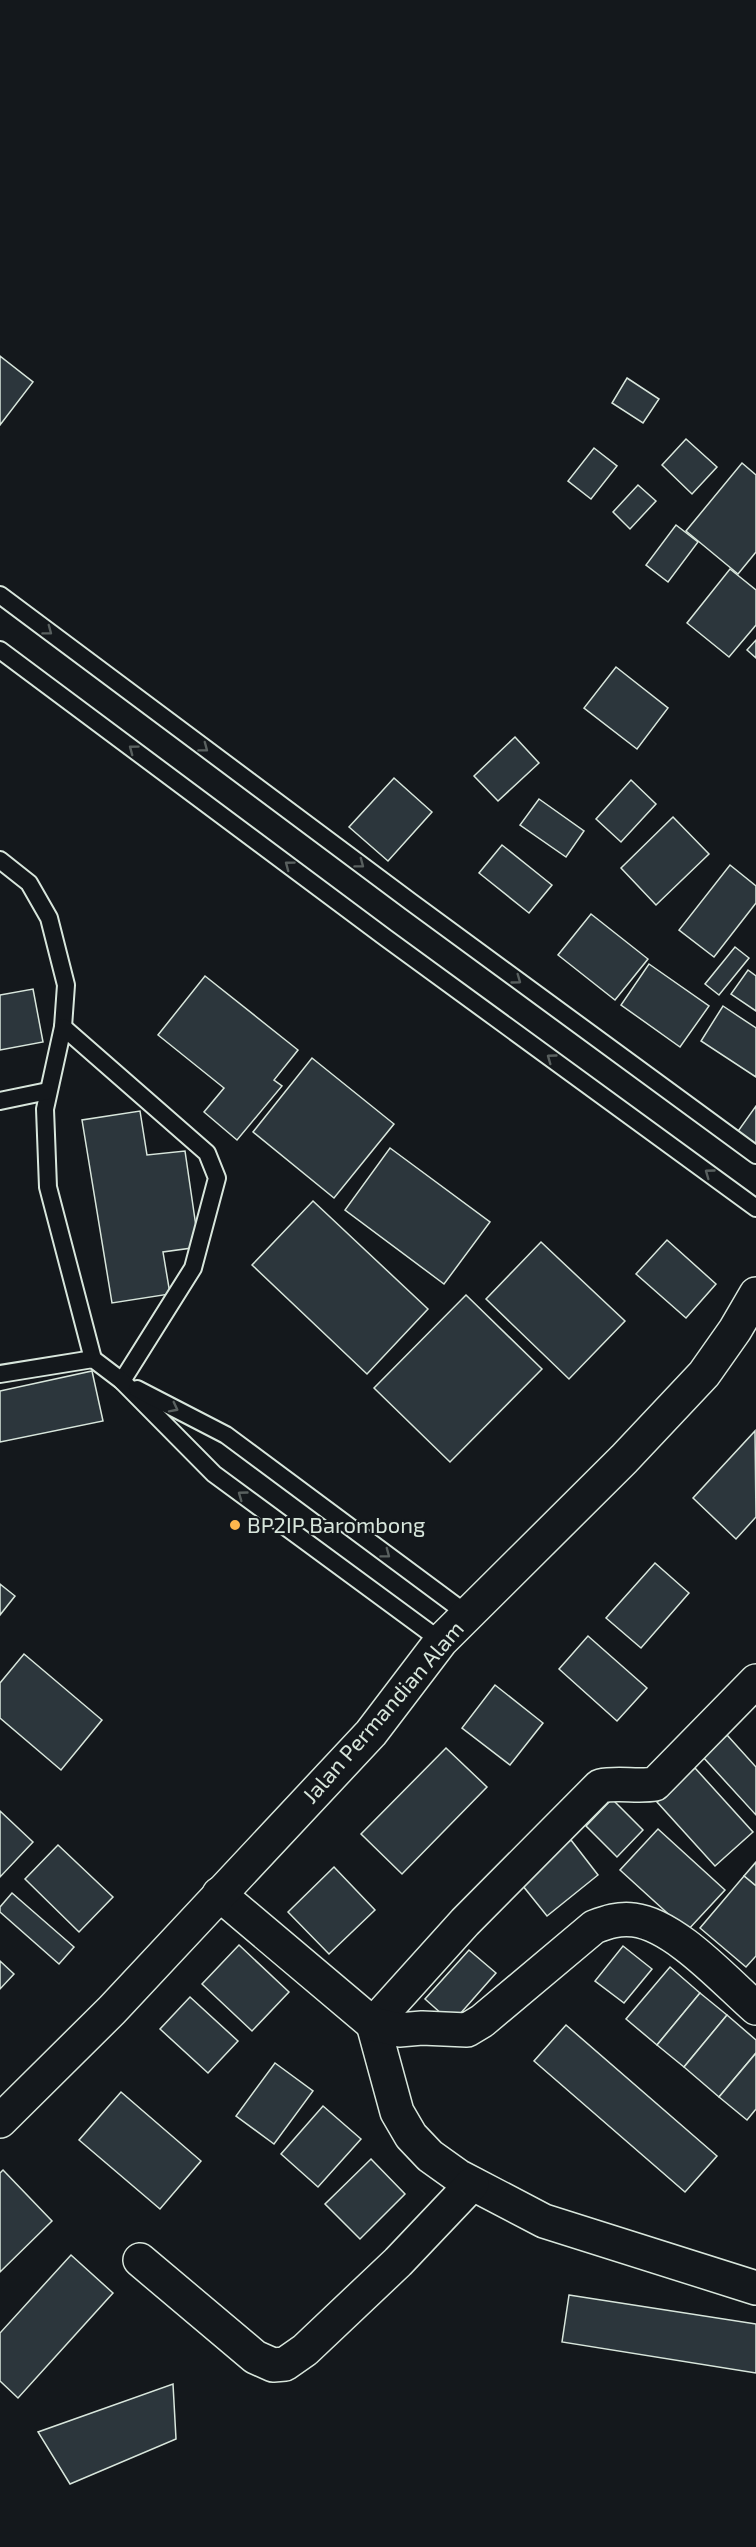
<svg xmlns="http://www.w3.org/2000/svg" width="756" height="2547" viewBox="0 0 756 2547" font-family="'Exo 2',sans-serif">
<rect width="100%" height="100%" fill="#14181c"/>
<g fill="#2c363c" stroke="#d8e6dc" stroke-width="1.5">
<polygon points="0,356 33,382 0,425"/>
<polygon points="627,378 659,399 643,423 612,403"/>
<polygon points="686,439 717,467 692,494 662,465"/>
<polygon points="594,448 617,466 591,499 568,481"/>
<polygon points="742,463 756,475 756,552 738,574 686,531"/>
<polygon points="638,485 656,501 630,529 613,512"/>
<polygon points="676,525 698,542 668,582 646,565"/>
<polygon points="730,569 756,590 756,625 729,657 687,623"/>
<polygon points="756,640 756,658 747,650"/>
<polygon points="616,667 668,708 637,749 584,708"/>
<polygon points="515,737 539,763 498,801 474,776"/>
<polygon points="394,778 432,812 388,861 349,827"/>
<polygon points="631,780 656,804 621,842 596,819"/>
<polygon points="539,799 584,831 566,857 520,825"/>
<polygon points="673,817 709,854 656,905 621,868"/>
<polygon points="502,845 552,885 529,913 479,873"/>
<polygon points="730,865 756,886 756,903 714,957 679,930"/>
<polygon points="591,914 648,959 615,1000 558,955"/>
<polygon points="735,947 749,958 719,995 705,984"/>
<polygon points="649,964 709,1006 680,1047 621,1005"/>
<polygon points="748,970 756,976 756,1011 731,994"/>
<polygon points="205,976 298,1050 274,1080 282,1086 237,1140 204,1112 224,1088 158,1035"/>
<polygon points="33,989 43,1042 0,1050 0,995"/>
<polygon points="723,1006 756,1028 756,1077 701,1041"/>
<polygon points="312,1058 394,1124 334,1198 253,1132"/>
<polygon points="756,1106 756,1149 736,1134"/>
<polygon points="140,1111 147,1155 185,1151 199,1247 163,1252 170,1294 112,1303 82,1120"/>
<polygon points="390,1148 490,1222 444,1284 345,1210"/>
<polygon points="313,1201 428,1309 367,1374 252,1265"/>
<polygon points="667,1240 716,1284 686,1318 636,1274"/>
<polygon points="541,1242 625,1321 569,1379 486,1299"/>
<polygon points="466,1295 542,1369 450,1462 374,1388"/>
<polygon points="92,1371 103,1421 0,1442 0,1391"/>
<polygon points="755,1431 756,1517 736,1539 693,1498"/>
<polygon points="655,1563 689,1593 641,1648 606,1618"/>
<polygon points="0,1584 15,1596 0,1615"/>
<polygon points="588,1636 647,1688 617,1721 559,1669"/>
<polygon points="24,1654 102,1720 61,1770 0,1718 0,1683"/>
<polygon points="495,1685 543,1723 510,1765 462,1728"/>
<polygon points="727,1735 756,1767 756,1815 703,1757"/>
<polygon points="446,1748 487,1787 402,1874 361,1834"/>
<polygon points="695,1768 753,1832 715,1866 657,1802"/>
<polygon points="612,1799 643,1830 617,1857 586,1826"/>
<polygon points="0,1811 33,1842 0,1877"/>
<polygon points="658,1829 725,1890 687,1931 620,1870"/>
<polygon points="571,1840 598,1875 547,1916 519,1881"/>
<polygon points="58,1845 113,1897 79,1932 25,1879"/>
<polygon points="756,1862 756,1886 744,1876"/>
<polygon points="334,1867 375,1910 329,1954 288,1912"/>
<polygon points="744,1876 756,1886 756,1956 746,1967 700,1928"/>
<polygon points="12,1893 74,1947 59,1964 0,1912 0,1907"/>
<polygon points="239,1945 289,1992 252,2031 202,1984"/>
<polygon points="623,1946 652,1969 624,2003 595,1981"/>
<polygon points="469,1950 496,1973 452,2023 425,1999"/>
<polygon points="0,1961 14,1974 0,1989"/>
<polygon points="670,1967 700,1993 657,2045 626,2019"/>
<polygon points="700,1993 727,2015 684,2067 657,2045"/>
<polygon points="190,1997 238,2041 208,2073 160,2029"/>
<polygon points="727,2015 756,2040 756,2053 719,2097 684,2067"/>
<polygon points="566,2025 717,2156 685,2192 534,2061"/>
<polygon points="756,2053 756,2109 747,2120 719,2097"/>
<polygon points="275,2063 313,2091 274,2144 236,2116"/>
<polygon points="121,2092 201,2161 160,2209 79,2140"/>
<polygon points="323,2106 361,2139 318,2187 281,2154"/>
<polygon points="371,2159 405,2194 360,2239 325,2204"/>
<polygon points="3,2170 52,2221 0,2272 0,2173"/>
<polygon points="71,2255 113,2293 18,2398 0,2381 0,2333"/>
<polygon points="569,2295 756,2324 756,2373 562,2342"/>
<polygon points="173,2384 176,2439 70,2484 38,2432"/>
</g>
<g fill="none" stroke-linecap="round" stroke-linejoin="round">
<defs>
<g id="lane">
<polyline points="0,595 411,902 756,1155"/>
<polyline points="0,650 386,938 756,1208"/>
<polyline points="0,860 29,883 49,918 66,985 63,1027 45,1109 48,1187 93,1359"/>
<polyline points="63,1027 207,1153 217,1178 193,1268 122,1381"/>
<polyline points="0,1101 48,1091"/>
<polyline points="0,1374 93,1359 122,1381 214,1474 441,1641"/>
<polyline points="137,1389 226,1435 467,1614"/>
</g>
<g id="street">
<path d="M756,1681L655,1784C637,1787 618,1782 600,1786L465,1922L373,2024L397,2112L411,2136L430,2156L458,2176L544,2221L756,2288"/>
<path d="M219,1894L373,2024L399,2030L422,2028L467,2030L482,2021L594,1927C607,1922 619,1918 634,1920C675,1925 725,1981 756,2008"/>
<polyline points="140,2260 255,2357 273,2365 285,2364 305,2350 398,2262 472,2184"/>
</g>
<polyline id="secondary" points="0,2121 112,2010 371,1733 441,1641 624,1459 704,1374 735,1330 756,1294"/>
</defs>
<use href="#lane" stroke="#d8e6dc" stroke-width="20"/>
<use href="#street" stroke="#d8e6dc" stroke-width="36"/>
<use href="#secondary" stroke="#d8e6dc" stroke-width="36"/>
<use href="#lane" stroke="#14181c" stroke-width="16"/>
<use href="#street" stroke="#14181c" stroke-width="33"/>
<use href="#secondary" stroke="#14181c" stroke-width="33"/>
</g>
<defs><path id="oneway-chevron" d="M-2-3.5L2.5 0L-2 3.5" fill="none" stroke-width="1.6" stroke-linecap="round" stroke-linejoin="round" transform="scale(1.5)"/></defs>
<g stroke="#59605f">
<use href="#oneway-chevron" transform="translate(48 631) rotate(37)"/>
<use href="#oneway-chevron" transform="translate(204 748) rotate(37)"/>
<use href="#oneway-chevron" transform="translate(133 749) rotate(-143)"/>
<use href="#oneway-chevron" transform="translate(360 864) rotate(37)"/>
<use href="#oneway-chevron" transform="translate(289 865) rotate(-143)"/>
<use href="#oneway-chevron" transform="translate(517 980) rotate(36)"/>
<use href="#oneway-chevron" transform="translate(551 1058) rotate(-144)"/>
<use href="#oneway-chevron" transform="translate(709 1173) rotate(-144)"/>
<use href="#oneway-chevron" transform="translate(174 1408) rotate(27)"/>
<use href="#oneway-chevron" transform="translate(242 1495) rotate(-144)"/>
<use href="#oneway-chevron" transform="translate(386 1554) rotate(37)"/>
</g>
<circle fill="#ffb74d" stroke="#14181c" stroke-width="2" cx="235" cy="1525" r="6"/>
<g text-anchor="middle" stroke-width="4.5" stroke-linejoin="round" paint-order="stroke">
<g font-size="22" fill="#d8e6dc" stroke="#14181c" text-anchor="start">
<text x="247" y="1533">BP2IP Barombong</text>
</g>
<g font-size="22" fill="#d8e6dc" stroke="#14181c">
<text transform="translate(383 1712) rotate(-49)" y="8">Jalan Permandian Alam</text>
</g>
</g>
</svg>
